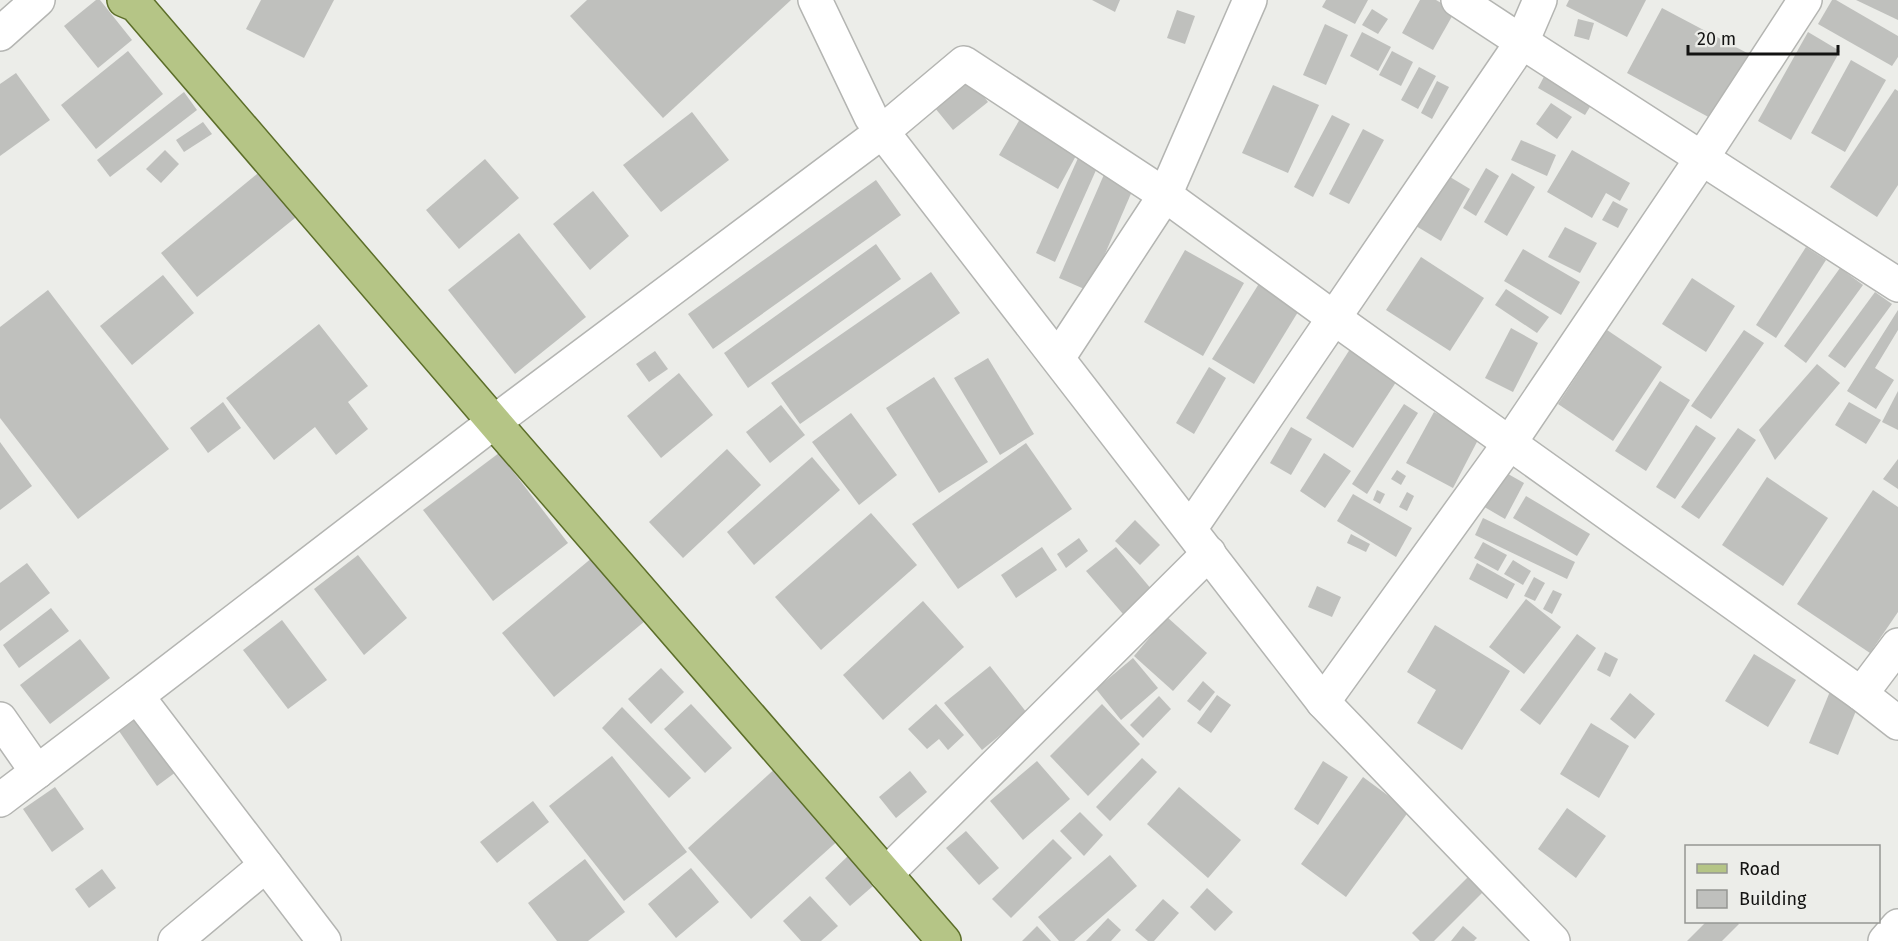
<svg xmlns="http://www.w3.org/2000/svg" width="1898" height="941" viewBox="0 0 1898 941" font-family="'Fira Sans',sans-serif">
<rect width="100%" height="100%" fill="#ecede9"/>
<g fill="#bfc0bd">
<polygon points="96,0 100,0 132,40 98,68 64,26"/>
<polygon points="261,0 334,0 304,58 246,29"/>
<polygon points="587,0 791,0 663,118 570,16"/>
<polygon points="1092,0 1120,0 1115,12"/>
<polygon points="1326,0 1368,0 1355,24 1322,7"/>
<polygon points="1420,0 1436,0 1455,11 1433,50 1402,33"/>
<polygon points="1569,0 1646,0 1627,37 1566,6"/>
<polygon points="1832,0 1836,0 1898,36 1898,57 1892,66 1818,24"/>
<polygon points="1856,0 1898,0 1898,20"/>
<polygon points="1662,8 1749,54 1714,120 1627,73"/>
<polygon points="1372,9 1388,19 1378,34 1362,25"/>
<polygon points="1177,10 1195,16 1185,44 1167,38"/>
<polygon points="1578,19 1594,23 1589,40 1574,36"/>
<polygon points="1325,24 1348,35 1326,85 1303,75"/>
<polygon points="1362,32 1391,47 1378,71 1350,56"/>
<polygon points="1808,32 1840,51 1791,140 1758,121"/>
<polygon points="128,51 163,94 96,149 61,105"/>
<polygon points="1392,51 1413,62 1401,86 1379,75"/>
<polygon points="1851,60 1886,80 1845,152 1811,133"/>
<polygon points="1419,67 1436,76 1418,109 1401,100"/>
<polygon points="1548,69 1596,97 1585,115 1538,88"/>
<polygon points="16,73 50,120 0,156 0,84"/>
<polygon points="970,79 988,102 953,130 935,108"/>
<polygon points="1437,81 1449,87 1432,119 1421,113"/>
<polygon points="1273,85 1319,105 1288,173 1242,153"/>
<polygon points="1895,89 1898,91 1898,185 1877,217 1830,187"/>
<polygon points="184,92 197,110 110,177 97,160"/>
<polygon points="1551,103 1572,117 1557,139 1536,124"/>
<polygon points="692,112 729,160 661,212 623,165"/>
<polygon points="1332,115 1350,124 1313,197 1294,187"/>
<polygon points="1020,119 1078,152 1058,189 999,155"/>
<polygon points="203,122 212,134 184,152 176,140"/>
<polygon points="1363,129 1384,140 1349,204 1329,194"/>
<polygon points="1521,140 1556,155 1547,176 1511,160"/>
<polygon points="165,150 179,164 161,183 146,169"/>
<polygon points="1572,150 1630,183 1620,201 1606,193 1592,218 1547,192"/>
<polygon points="1078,158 1097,168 1055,262 1036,253"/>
<polygon points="485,159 519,198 459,249 426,210"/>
<polygon points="1486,168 1499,176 1476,216 1463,208"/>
<polygon points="263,169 300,214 197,297 161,253"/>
<polygon points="1106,170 1136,182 1089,291 1059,278"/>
<polygon points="1440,171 1470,189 1441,241 1411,223"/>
<polygon points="1512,173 1535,187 1507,236 1484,222"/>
<polygon points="876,180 901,215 713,349 688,314"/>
<polygon points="593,191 629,236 590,270 553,224"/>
<polygon points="1613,201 1628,209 1618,228 1602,220"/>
<polygon points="1565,227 1597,243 1580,273 1548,257"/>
<polygon points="519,233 586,317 515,374 448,290"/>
<polygon points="876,244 901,279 748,388 724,353"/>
<polygon points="1806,247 1826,260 1776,338 1756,325"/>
<polygon points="1523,249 1580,282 1561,315 1504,281"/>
<polygon points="1185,250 1244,283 1203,356 1144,322"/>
<polygon points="1421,257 1484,298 1450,351 1386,310"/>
<polygon points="1840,268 1863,285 1806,363 1784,346"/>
<polygon points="931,272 960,313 800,424 771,383"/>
<polygon points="163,275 194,313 132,365 100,326"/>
<polygon points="1692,278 1735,306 1706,352 1662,324"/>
<polygon points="1260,282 1301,307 1254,384 1212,359"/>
<polygon points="1506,289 1549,317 1537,333 1495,305"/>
<polygon points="48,290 169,449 78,519 0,418 0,327"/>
<polygon points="1875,292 1892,304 1845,368 1828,356"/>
<polygon points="1898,310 1898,330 1875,368 1894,380 1876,409 1847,391"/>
<polygon points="319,324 368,386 348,402 368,429 336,455 315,427 274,460 226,398"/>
<polygon points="1511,328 1538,343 1513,392 1485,378"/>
<polygon points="1607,330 1662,367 1613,441 1558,404"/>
<polygon points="1744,330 1764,343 1711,419 1691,406"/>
<polygon points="1352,346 1400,376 1353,448 1306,418"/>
<polygon points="655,351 668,369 649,382 636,364"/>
<polygon points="988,358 1034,434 1000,455 954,378"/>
<polygon points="1817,364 1840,383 1775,460 1759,430"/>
<polygon points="1209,367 1226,378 1194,434 1176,423"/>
<polygon points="679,373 713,415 661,458 627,416"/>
<polygon points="934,377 988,462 939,493 886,408"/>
<polygon points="1660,381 1690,400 1646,471 1615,451"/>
<polygon points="1898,391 1898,430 1882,422"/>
<polygon points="223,402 241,428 208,453 190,428"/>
<polygon points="1849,402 1881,420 1866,444 1835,425"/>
<polygon points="1404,404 1418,413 1367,494 1352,484"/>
<polygon points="781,405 805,435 770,463 746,432"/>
<polygon points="1434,412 1480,436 1453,488 1406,463"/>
<polygon points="851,413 897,475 859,505 812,442"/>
<polygon points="1696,425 1716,438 1675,499 1656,487"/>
<polygon points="1291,427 1312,439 1291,475 1270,463"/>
<polygon points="1738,428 1756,440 1699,519 1681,507"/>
<polygon points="0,442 32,486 0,510"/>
<polygon points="1026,443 1072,509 958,589 912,524"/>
<polygon points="727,449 761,485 683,558 649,522"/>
<polygon points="499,453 568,543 493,601 423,510"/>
<polygon points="1324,453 1351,471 1325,508 1300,491"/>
<polygon points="812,457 840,490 754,565 727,532"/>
<polygon points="1898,459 1898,489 1883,479"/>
<polygon points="1397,470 1406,476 1401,485 1391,479"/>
<polygon points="1501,470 1524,483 1505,519 1481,505"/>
<polygon points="1767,477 1828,518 1783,586 1722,545"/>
<polygon points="1377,490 1385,494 1380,504 1373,500"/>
<polygon points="1873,490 1898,507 1898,612 1870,653 1797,604"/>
<polygon points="1407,492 1414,496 1407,511 1399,507"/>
<polygon points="1353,494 1412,528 1396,557 1337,521"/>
<polygon points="1526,496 1590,534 1577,556 1513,518"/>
<polygon points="871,513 917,565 821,650 775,597"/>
<polygon points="1483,518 1575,562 1567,579 1475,535"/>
<polygon points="1135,520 1160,545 1140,565 1115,541"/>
<polygon points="1351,534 1370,544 1366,552 1347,543"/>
<polygon points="1079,538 1088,551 1066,568 1057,554"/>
<polygon points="1483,542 1507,555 1498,571 1474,558"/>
<polygon points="1042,547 1057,570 1016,598 1001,575"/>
<polygon points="1116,547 1152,590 1123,614 1086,571"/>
<polygon points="358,555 407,618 364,655 314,589"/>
<polygon points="593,557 645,621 554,697 502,633"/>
<polygon points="1513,560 1531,571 1523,585 1504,574"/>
<polygon points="27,563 50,593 0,631 0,583"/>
<polygon points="1477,563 1515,584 1507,599 1469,579"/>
<polygon points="1534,577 1545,583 1535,601 1524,596"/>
<polygon points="1317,586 1341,597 1332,617 1308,607"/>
<polygon points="1553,590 1562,594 1552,614 1543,609"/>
<polygon points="1526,599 1561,627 1524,674 1489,647"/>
<polygon points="923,601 964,647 883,720 843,675"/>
<polygon points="51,608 69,631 19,668 3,645"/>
<polygon points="1167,617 1207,653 1173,691 1134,656"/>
<polygon points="282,620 327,680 288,709 243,650"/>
<polygon points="1435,625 1510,671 1462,750 1417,723 1436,690 1407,672"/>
<polygon points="1577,634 1596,648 1540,725 1520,710"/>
<polygon points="80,639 110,678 50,724 20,685"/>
<polygon points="1605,652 1618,659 1610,677 1597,670"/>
<polygon points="1754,654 1796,680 1768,727 1725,701"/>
<polygon points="1133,658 1158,688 1121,720 1096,689"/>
<polygon points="990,666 1027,713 982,750 944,703"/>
<polygon points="661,668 684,692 651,724 628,699"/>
<polygon points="1203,681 1215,692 1200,711 1187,701"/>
<polygon points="1831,689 1860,701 1838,755 1809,743"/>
<polygon points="1630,693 1655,714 1635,739 1610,719"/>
<polygon points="1217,695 1231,705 1211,733 1197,723"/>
<polygon points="1159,696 1171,709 1143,738 1130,725"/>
<polygon points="691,704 732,748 705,773 664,729"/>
<polygon points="936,704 964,735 948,750 939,739 927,749 908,729"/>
<polygon points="1102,704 1140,744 1088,796 1050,756"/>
<polygon points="622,707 691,778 669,798 602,728"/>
<polygon points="146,712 184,766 157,786 119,731"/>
<polygon points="1591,723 1629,746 1599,798 1560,774"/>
<polygon points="612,756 687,852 624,901 549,806"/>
<polygon points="1142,758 1157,772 1110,821 1096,807"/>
<polygon points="1037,761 1070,799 1023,840 990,801"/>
<polygon points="1323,761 1348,777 1318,825 1294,809"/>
<polygon points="778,766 842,837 751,919 688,848"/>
<polygon points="910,771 927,792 896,818 879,797"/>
<polygon points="1363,777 1409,811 1346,897 1301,864"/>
<polygon points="55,787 84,829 52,852 23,809"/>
<polygon points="1179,787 1241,840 1208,878 1147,824"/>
<polygon points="533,801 549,822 497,863 480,842"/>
<polygon points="1567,808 1606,836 1576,878 1538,849"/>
<polygon points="1080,812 1103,835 1084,856 1060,831"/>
<polygon points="966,831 999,868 979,885 946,848"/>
<polygon points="1053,839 1072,858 1011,918 992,899"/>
<polygon points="1110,855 1137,886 1074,941 1059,941 1038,917"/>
<polygon points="848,856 873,886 850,906 825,878"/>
<polygon points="585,859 625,912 588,941 557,941 528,903"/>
<polygon points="691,868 719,902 676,938 648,904"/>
<polygon points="102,869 116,888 89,908 75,889"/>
<polygon points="1470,875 1484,891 1434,941 1420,941 1412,933"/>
<polygon points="1207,888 1233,912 1215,931 1190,907"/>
<polygon points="810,896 838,926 821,941 801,941 783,921"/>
<polygon points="1163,899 1179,913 1154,941 1148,941 1135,930"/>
<polygon points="1108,918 1121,930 1111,941 1086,941"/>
<polygon points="1706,922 1737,922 1739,924 1722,941 1687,941"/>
<polygon points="1037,926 1051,941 1022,941"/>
<polygon points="1463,926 1477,938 1474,941 1451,941"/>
</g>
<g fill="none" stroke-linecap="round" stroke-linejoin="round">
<defs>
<g id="minor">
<polyline points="815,0 871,117 1323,702 1553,941"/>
<polyline points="1458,0 1522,42 1540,0"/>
<polyline points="0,34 38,0"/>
<polyline points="1058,358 1165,195 1250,0"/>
<polyline points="1190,529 1522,42 1898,285"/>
<polyline points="1861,694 1898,723"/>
<polyline points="137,696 494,422 883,131 964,63 1165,195 1334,318 1861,694 1898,645"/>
<polyline points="1323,702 1509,444 1702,158 1805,0"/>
<polyline points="0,719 37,772"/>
<polyline points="0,800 137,696 324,941"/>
<polyline points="886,874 1209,553"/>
<polyline points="175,941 266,865"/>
<polyline points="1885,941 1898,926"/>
</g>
<polyline id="major" points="124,0 136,5 494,422 944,941"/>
</defs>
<use href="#minor" stroke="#b4b5b2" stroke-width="36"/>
<use href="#major" stroke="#5c6e29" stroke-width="36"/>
<use href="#minor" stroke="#fff" stroke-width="33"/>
<use href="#major" stroke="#b5c586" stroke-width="33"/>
</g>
<rect x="1685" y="845" width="195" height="78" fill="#ecede9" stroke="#959693" stroke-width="1.5"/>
<rect x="1697" y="864" width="30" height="9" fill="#b5c586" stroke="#959693" stroke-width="1.5"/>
<text x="1739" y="875" font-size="18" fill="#131312">Road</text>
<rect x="1697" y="890" width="30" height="18" fill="#bfc0bd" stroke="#959693" stroke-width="1.5"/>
<text x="1739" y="905" font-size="18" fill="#131312">Building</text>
<path d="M1688 45v9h150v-9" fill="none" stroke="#131312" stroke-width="3"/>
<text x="1697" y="45" font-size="18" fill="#131312" stroke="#ecede9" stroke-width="4.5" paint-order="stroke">20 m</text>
</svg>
